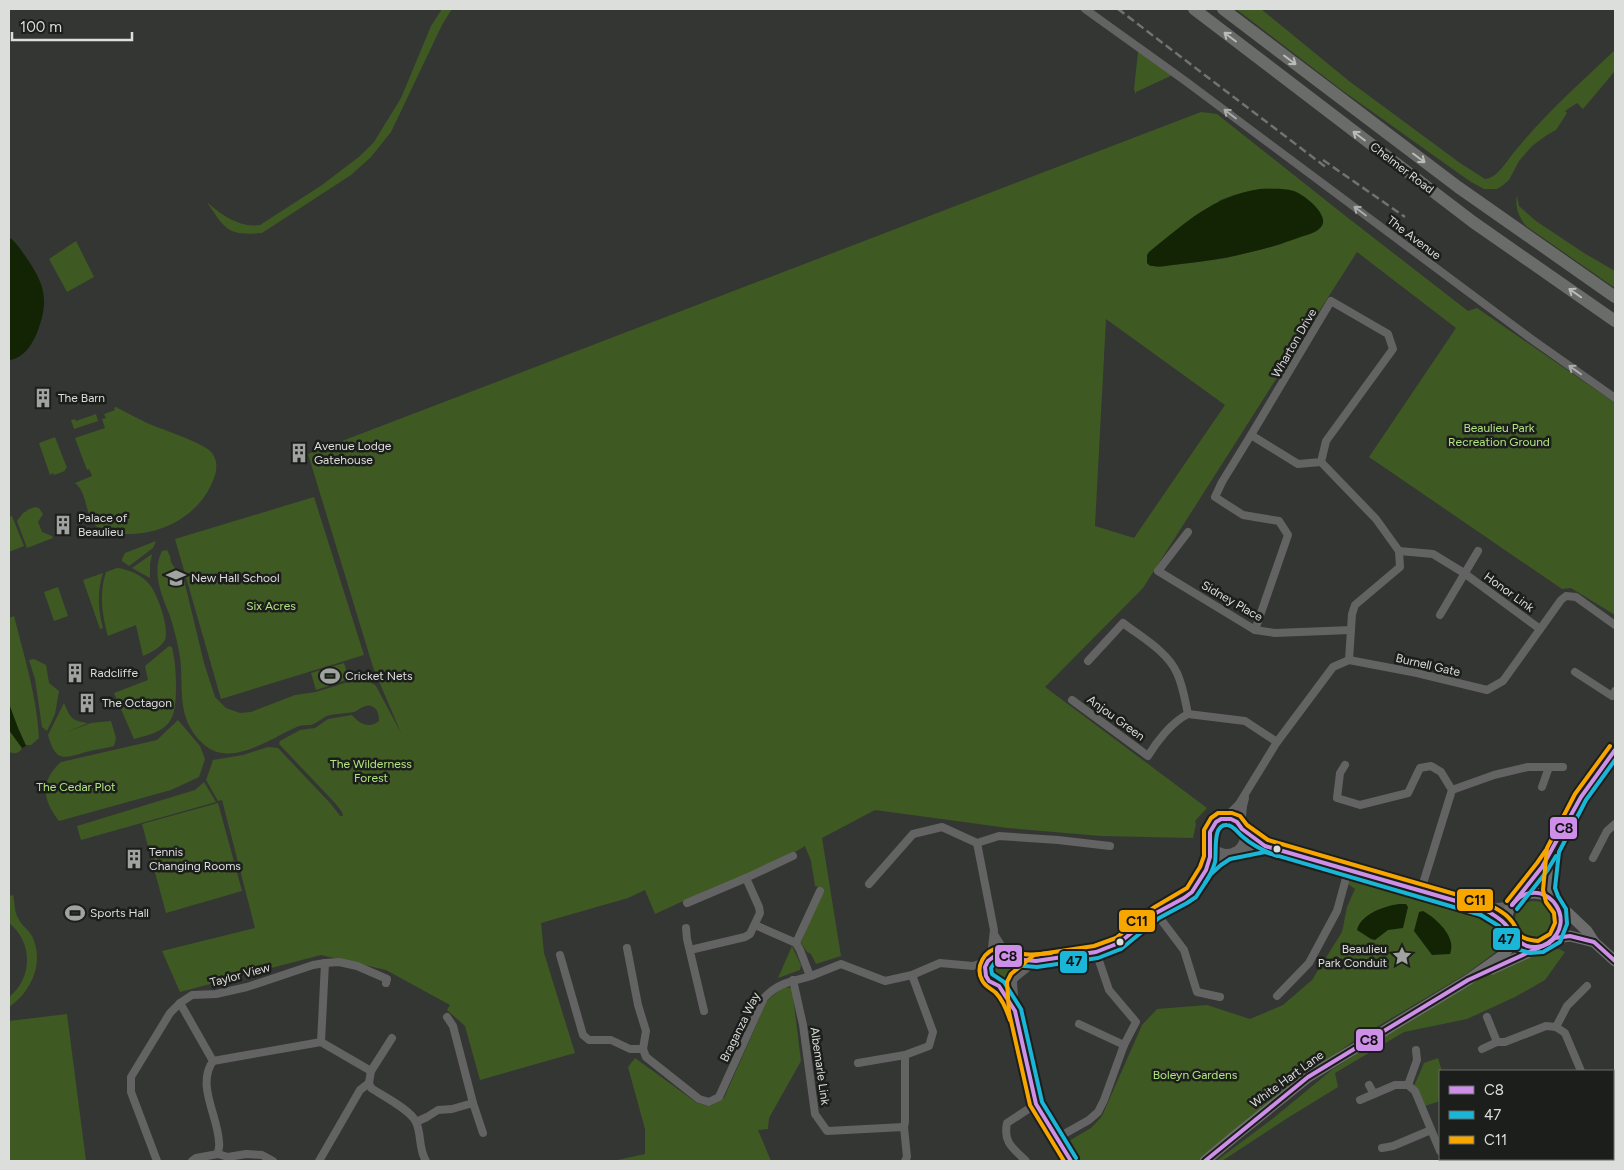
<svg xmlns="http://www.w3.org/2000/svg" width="1624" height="1170" viewBox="0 0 1624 1170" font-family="Figtree,sans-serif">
<rect width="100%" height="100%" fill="#343633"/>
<g fill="#3f5923" fill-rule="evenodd">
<path d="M442,9H452L442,25L391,132L371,157L351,175L262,233C227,236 225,229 207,202C221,215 240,228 260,225L322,185L360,156L374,142L401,98L431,26Z"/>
<path d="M1236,9H1261L1349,81L1460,163L1485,179C1498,178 1507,160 1515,151C1545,114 1581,82 1615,50V71L1583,109L1577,103L1565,111L1567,113L1556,130L1547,135L1532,146L1519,161L1509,180L1502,186L1497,189H1484L1471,182L1343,91Z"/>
<polygon points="1139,43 1179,72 1136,92 1136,95 1134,89"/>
<path d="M1201,112L1217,114L1343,214L1468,311L1477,308L1615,403V615L1571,588L1562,589L1369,457L1456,328L1357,252L1143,588L1045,687L1207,808L1195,821L1196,824L1193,838L1101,836L1008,828L875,810L822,838L841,956L816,964L811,954L807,952L801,943L822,888L815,886L811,861L805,846L775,864L679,903L655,914L645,890L628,898L541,923L544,953L575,1053L480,1080L465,1026L447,1010L450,1005L386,970L321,955L180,992L162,951L255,928L222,800L218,801L206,780L213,760L243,755L268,747L278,748L331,804L340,816H343L342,812L335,803L279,744L280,741L300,730L315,728L328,719L352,715C359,724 370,729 379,721C379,715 378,708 371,706C365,704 359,710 354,712C345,714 336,713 327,716C322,718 317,723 311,725C307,725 303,725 299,726C277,735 247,757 222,753C206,751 193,735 187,721C179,701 183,678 180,657C178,644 174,629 170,616C162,596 151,573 162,551L167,550L170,556L171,562L174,567L180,572L184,580L204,663L215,697L226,708L240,713L251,712L295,695L316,692L348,682L369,681L376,686L401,733L373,667L308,454ZM1260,189C1282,188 1300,190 1316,207L1282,244L1227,258L1175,265L1220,200L1234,195ZM1106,319L1225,405L1134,538L1095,526Z"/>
<path d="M1517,195L1519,206L1536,221L1584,253L1615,271V288L1526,226C1518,216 1515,207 1517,195Z"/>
<polygon points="76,241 94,277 67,292 49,259"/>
<path d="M116,407C126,412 136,418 147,423C160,429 205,443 212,453C218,461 217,470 214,478C201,514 164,535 126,534C118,533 108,533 100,529C83,518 89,493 75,483L92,476L89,469L87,470L75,438L105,428L102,419L106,418L104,414L115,410L114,408Z"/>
<polygon points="96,414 98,421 74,429 71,420 75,419 76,421"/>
<polygon points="55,437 67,468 65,469 65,471 54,475 53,473 50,475 39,443"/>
<polygon points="314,497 364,655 221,699 175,539"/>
<polygon points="35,507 39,508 43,514 38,522 42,532 52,536 53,538 27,548 17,521 23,513 27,511 27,510"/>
<polygon points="12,516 24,546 9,552 9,517"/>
<polygon points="156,541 153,548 129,566 122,561 122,559 125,553"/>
<polygon points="152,554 150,564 150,578 132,568"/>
<path d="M117,568C128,569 142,575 149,584C157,592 170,629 165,640C160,648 152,652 143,656L136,625L108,636L107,633C102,613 99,593 106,572Z"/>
<path d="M103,573C97,591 98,610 103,628L100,629L83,580Z"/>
<polygon points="58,587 68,616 54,621 44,592"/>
<path d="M14,616C24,656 37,697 39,738L31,745H26L18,728L9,704V618Z"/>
<path d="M169,646L172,647C175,660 176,673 176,686C176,723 170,730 134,739L114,693L148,680L145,666Z"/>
<polygon points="34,659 46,665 49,683 59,691 55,714 47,731 42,727 35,679 29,660"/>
<polygon points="344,663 349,679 316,690 311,673"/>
<path d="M64,703C70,717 71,721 88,723L67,732L91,723L111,721L116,738L114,746C105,749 95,749 86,752C62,759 56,762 48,735Z"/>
<path d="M178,720L200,746L205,759L199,777L171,790L59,821C42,799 40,781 61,762L157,740Z"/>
<path d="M9,730L22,748C19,754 14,754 9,752Z"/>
<polygon points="204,782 216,802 81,840 77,826 195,790"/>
<polygon points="218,803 242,891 166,913 142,824"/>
<path d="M1352,875L1409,891L1419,898C1439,893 1479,913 1498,921C1507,930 1507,937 1501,948L1466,974L1358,1038L1281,1093L1198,1161H1073L1062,1145L1091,1128L1102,1116L1142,1025L1157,1009L1207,1005L1250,1019L1283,1005L1312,980L1342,932L1347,907L1355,889L1348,884Z"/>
<path d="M13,895C15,902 14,912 18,918C21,925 28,929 32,936C45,963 31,992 9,1007V997C33,978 33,942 9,923V896Z"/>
<circle cx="1534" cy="920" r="19"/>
<polygon points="792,946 801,965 800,970 778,978"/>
<polygon points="1559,949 1565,952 1545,980 1515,997 1467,1019 1404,1032 1335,1073 1338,1087 1286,1119 1222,1161 1216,1161 1271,1120 1333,1069 1445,998 1467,985 1524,959 1545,950"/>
<circle cx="1001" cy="970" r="12"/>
<polygon points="783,987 792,988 801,1061 769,1118 768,1129 758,1130 771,1161 613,1161 645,1154 645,1129 628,1067 635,1058 697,1103 711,1106 724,1098 767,1001"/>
<polygon points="67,1014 86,1161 9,1161 9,1021"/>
<polygon points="1438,1058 1442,1071 1440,1071 1440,1101 1425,1106 1418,1089 1414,1086 1424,1063"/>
</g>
<g fill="#132405">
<path d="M1260,189C1271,189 1283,188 1294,191C1305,195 1334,218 1319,229C1314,234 1305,235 1298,238C1260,252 1220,260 1180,264C1171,265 1161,268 1153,266C1149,266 1149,265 1147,263V255L1149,252C1185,223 1213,196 1260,189Z"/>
<path d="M9,237C16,242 21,250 26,257C46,286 49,301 37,333C32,345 24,357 11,360L9,359Z"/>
<polygon points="9,704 18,728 26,746 22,748 9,730"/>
<path d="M1399,904H1406L1408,907L1403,928L1388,930L1375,940L1371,939L1357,930C1361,914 1384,906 1399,904Z"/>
<path d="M1423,911C1436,918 1457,937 1450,954L1432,955L1414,931L1419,912Z"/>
</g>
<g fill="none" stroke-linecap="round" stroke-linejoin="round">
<g stroke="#626362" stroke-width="8">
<polyline points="1085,9 1184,80 1530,338 1615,398"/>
<polygon points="1331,301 1388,334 1393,349 1326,441 1321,462 1298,464 1251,435"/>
<polyline points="1251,435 1222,482 1215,497 1243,515 1279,521 1288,535 1255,630"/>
<polyline points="1321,462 1376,519 1399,551 1400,567 1355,605 1352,614 1349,660"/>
<polyline points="1188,532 1158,571 1255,630 1275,633 1351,630"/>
<polyline points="1399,551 1433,554 1464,573 1540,629"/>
<polyline points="1440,615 1478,551"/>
<path d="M1088,661L1123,623C1141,637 1167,651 1177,673C1183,686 1185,700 1188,714L1245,721L1277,742"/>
<polyline points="1575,672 1612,696 1615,691"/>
<path d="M1072,700L1148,756C1157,741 1172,722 1188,714"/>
<polyline points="1345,765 1340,773 1337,798 1360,805 1408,793 1420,768 1431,766 1441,772 1452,790 1421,890"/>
<polyline points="1542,787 1549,767"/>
<polyline points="1452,790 1494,775 1528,767 1563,767"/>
<circle cx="1227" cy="836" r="17"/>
<polyline points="1224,819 1239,804 1277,742 1333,667 1349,660 1417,673 1487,690 1503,681 1561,600 1566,596 1576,597 1615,625"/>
<polyline points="1241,826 1243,806 1245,798"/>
<path d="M1242,829C1250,834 1259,843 1267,846C1293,856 1321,863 1348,871C1384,881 1487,900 1508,927"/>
<polyline points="977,843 994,930 991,957"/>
<polyline points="1235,851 1265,846"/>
<polyline points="1593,858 1607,831 1615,824"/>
<polyline points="1206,869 1210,857 1211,842"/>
<polyline points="869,884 913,834 942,827 977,843 999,836 1058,840 1110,846"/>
<polyline points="687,903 746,878 793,856"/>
<polyline points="1484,909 1512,905"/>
<polyline points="1156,913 1184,950 1197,992 1220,997"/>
<polyline points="755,925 796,943 800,950 810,976"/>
<polyline points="686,928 687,939 704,1011"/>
<polyline points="994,934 1007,955"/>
<polyline points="796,943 820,891"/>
<path d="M627,948L638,1005L646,1031L643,1049L646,1057L699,1099L709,1102L719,1097L764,998C779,982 791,982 811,976C821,972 831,968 841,964L885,981L912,975L940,963L973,966L988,961"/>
<polyline points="690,950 745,937 750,934 760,913 759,907 746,878"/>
<circle cx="1001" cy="970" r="16"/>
<polyline points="560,955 583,1035 589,1040 611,1040 630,1049 643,1049"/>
<path d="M1013,959C1045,961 1088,958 1118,944C1132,936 1143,921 1157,913C1167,906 1180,903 1190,894C1196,888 1200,879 1205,872C1211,864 1220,858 1228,853"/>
<polyline points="1016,977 1036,961"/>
<polyline points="793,980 803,1025 815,1114 827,1131 904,1127 907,1157 905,1161"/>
<polyline points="1013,982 1015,1011 1036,1104 1071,1161"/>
<polyline points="999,986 1014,1010"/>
<polyline points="1277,996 1309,963 1337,911 1348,871"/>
<polyline points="180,1003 213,1061"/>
<polyline points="447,1017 453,1026 473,1103 483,1133"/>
<polyline points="1487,1017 1497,1042"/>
<polyline points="1079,1024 1124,1045"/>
<polyline points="1556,1027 1567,1006 1587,986"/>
<polyline points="321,1042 325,963"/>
<polyline points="1482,1049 1497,1042 1505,1042 1546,1026 1556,1027 1565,1033 1581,1071"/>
<polyline points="858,1063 905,1055"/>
<path d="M369,1083L371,1088C383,1096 411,1110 416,1122C422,1135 418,1148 426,1161"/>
<polyline points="1613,1083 1615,1082"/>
<polyline points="1369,1085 1374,1094"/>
<polyline points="1408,1085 1417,1060 1416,1050"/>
<polyline points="1360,1100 1395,1085 1408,1085 1415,1091 1440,1151"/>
<polyline points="416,1122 427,1117 438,1110 452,1109 473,1103"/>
<polyline points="904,1127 905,1122 905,1055 929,1046 933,1032 912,975"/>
<polyline points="1057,1138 1089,1120 1098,1112 1104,1100 1124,1045 1136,1022 1109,990 1096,952"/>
<polyline points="1382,1148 1393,1146 1431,1130"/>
<path d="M218,1154C218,1150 220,1146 219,1142C218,1116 196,1085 213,1061L321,1042L371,1071"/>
<polyline points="1444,1159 1445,1161"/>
<polyline points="1532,1159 1534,1161"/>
<polyline points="157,1161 131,1092 131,1077 170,1013 180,1003 192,995 216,994 247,987 313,965 325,963 339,962 357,966 387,979 386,983"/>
<polyline points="192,1161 196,1158 218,1154 228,1157 246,1154 262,1155 273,1161"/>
<polyline points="319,1161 360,1090 369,1083 371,1071 392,1038"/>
<path d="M1026,1161C1013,1148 1003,1143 1007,1123L1036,1104"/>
<polyline points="1487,1161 1491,1159"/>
</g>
<g stroke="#6c6d6c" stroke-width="11">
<circle cx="1534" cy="920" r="27"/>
<polyline points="1517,899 1542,867 1581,797 1615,750"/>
<polyline points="1552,899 1549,889 1552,854"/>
<polyline points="1558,905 1568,913 1587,931 1594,942 1615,961"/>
<polyline points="1555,938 1570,936 1594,942"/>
<polyline points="1492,969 1538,948"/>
<polyline points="1205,1161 1235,1136 1308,1077 1468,980 1502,956 1507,950 1512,936"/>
</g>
<g stroke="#6a6c69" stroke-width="12">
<polyline points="1194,9 1473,222 1615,321"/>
<polyline points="1223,9 1458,187 1615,297"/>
</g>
<g stroke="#717271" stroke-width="2.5" stroke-dasharray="8 4" stroke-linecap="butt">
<polyline points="1118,9 1327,168"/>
<polyline points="1323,160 1405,217"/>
</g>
<defs>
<g id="bus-1">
<polyline points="1512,905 1542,867 1581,797 1615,750"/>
<polyline points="1538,948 1549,943 1555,938 1570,936 1594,942 1615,961"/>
<path d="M1071,1161L1036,1104L1015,1011L999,986L989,981L986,976L985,967L988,961L996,955L1002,954L1007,955L1013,959L1036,961L1096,952L1119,943L1156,913L1184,898L1192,892L1206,870L1210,857V832L1216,822L1221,819H1231L1237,822L1242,829L1265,846L1484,909C1490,913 1498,917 1503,922C1512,930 1514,941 1527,946C1533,948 1543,947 1548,943C1578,922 1549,879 1520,897C1517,899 1514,903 1512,905"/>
<polyline points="1205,1161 1308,1077 1468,980 1549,943"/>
</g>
<g id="bus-2">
<path d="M1205,883C1209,877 1213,870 1215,862C1217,852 1212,824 1227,825C1233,825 1238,833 1243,837C1253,846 1264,851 1277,856"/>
<polyline points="1517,909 1547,871 1556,856"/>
<polyline points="1076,1158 1042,1102 1021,1009 1004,982 992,974 991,968 995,962 1002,960 1012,965 1037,967 1098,958 1121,949 1159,918 1187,903 1196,897 1211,874 1221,865 1230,859 1265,852 1481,915 1499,926 1507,940 1517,949 1530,953 1543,952 1560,942 1567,924 1566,909 1558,896 1555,888 1559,852 1586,800 1615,760"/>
</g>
<g id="bus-3">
<polyline points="1507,901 1537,863 1546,850"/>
<path d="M1010,1020C1007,1011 1003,1000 996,993C991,988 985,987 982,980C975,967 984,950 999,948C1006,947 1010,952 1017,953C1028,956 1040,954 1051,953"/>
<path d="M1064,1161L1030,1105L1009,1012L1007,982L1011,974L1034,955L1094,946L1116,938L1153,908L1187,888L1200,867L1204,856V830L1211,818L1218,813H1232L1240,816L1247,825L1268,840L1486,903C1493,907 1502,911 1508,917C1522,930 1511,938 1538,941L1550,934L1555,923L1554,913L1546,902L1543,890L1547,848L1575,794L1610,746"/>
</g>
</defs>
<use href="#bus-1" stroke="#1c1e1b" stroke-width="8"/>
<use href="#bus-2" stroke="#1c1e1b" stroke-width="8"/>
<use href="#bus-3" stroke="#1c1e1b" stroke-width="8"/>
<use href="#bus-1" stroke="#ce8fe9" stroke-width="4"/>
<use href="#bus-2" stroke="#1ab6d8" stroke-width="4"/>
<use href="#bus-3" stroke="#f7a600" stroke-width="4"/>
</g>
<defs><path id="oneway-shaft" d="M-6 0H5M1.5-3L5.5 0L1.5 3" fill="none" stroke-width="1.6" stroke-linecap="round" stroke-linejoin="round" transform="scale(1.25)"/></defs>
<g stroke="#babcb9">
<use href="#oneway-shaft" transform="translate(1230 37) rotate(-143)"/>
<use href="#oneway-shaft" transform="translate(1290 60) rotate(37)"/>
<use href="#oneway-shaft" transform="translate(1359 136) rotate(-143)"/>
<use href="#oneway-shaft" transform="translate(1419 158) rotate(37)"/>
<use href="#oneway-shaft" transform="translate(1575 293) rotate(-145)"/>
</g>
<g stroke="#abadab">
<use href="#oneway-shaft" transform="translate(1230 114) rotate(-143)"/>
<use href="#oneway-shaft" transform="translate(1360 211) rotate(-143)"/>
<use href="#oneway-shaft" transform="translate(1575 370) rotate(-145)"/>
</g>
<defs>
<symbol id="building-bare" viewBox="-9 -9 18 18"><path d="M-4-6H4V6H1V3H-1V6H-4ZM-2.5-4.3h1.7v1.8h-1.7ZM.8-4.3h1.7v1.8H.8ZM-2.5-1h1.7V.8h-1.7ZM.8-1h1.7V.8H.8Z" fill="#a1a3a0" stroke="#1c1e1b" stroke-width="2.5" paint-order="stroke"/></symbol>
<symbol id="school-bare" viewBox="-9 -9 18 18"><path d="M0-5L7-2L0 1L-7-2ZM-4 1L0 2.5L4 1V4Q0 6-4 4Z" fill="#a1a3a0" stroke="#1c1e1b" stroke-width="2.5" paint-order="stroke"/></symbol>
<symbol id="stadium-bare" viewBox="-9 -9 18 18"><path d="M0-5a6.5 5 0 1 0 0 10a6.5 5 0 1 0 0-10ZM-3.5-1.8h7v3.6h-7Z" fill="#a1a3a0" stroke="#1c1e1b" stroke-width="2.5" paint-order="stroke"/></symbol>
<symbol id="sight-bare" viewBox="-9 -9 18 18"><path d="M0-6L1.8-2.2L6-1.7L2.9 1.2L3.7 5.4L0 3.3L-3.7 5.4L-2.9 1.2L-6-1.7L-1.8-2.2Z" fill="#a1a3a0" stroke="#1c1e1b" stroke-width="2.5" paint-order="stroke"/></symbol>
</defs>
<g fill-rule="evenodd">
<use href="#building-bare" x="29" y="384" width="28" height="28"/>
<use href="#building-bare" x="285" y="439" width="28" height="28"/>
<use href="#building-bare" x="49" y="511" width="28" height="28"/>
<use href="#school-bare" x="162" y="564" width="28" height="28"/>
<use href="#building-bare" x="61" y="659" width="28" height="28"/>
<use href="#stadium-bare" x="316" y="662" width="28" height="28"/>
<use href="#building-bare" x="73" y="689" width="28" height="28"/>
<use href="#building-bare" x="120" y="845" width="28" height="28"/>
<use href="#stadium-bare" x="61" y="899" width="28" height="28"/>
<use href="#sight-bare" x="1388" y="942" width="28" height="28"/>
</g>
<g fill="#dcdedb" stroke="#1c1e1b" stroke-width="2">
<circle cx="1277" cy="849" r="4.5"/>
<circle cx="1120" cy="942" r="4.5"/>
</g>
<g text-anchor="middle" stroke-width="5" stroke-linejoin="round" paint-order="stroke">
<g font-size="12" fill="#dcdedb" stroke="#1c1e1b">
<text transform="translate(1402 168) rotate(37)" y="4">Chelmer Road</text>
<text transform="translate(1414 238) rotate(37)" y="4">The Avenue</text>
<text transform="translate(1294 343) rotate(-60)" y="4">Wharton Drive</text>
<text transform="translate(1509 592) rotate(36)" y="4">Honor Link</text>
<text transform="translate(1232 601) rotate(30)" y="4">Sidney Place</text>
<text transform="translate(1428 665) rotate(13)" y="4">Burnell Gate</text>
<text transform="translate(1116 718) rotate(36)" y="4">Anjou Green</text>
<text transform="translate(240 975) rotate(-15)" y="4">Taylor View</text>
<text transform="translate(740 1027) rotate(-64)" y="4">Braganza Way</text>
<text transform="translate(820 1066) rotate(82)" y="4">Albemarle Link</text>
<text transform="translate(1287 1079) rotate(-36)" y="4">White Hart Lane</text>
</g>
<g font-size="12" fill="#dcdedb" stroke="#1c1e1b" text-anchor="start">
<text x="58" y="402">The Barn</text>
<text x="314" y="450">Avenue Lodge<tspan x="314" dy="14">Gatehouse</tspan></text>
<text x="78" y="522">Palace of<tspan x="78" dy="14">Beaulieu</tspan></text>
<text x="191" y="582">New Hall School</text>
<text x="90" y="677">Radcliffe</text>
<text x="345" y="680">Cricket Nets</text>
<text x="102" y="707">The Octagon</text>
<text x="149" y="856">Tennis<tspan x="149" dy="14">Changing Rooms</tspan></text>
<text x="90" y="917">Sports Hall</text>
<text x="1387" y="953" text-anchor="end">Beaulieu<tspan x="1387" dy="14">Park Conduit</tspan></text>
</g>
<g font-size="12" fill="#b0e47e" stroke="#1c1e1b">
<text x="1499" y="432">Beaulieu Park<tspan x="1499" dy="14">Recreation Ground</tspan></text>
<text x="271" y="610">Six Acres</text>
<text x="371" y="768">The Wilderness<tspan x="371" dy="14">Forest</tspan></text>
<text x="76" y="791">The Cedar Plot</text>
<text x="1195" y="1079">Boleyn Gardens</text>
</g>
</g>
<g stroke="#1c1e1b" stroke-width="2">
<rect x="1549" y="816" width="29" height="24" rx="5" fill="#ce8fe9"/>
<rect x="1456" y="888" width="38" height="24" rx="5" fill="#f7a600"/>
<rect x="1118" y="909" width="38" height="24" rx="5" fill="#f7a600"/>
<rect x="1492" y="927" width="29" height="24" rx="5" fill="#1ab6d8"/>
<rect x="994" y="944" width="29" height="24" rx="5" fill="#ce8fe9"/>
<rect x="1059" y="950" width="29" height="24" rx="5" fill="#1ab6d8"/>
<rect x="1355" y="1028" width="29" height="24" rx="5" fill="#ce8fe9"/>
</g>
<g font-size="14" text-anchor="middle" font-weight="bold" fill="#111">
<text x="1564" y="833">C8</text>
<text x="1475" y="905">C11</text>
<text x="1137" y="926">C11</text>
<text x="1506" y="944">47</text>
<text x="1008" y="961">C8</text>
<text x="1074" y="966">47</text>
<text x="1369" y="1045">C8</text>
</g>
<rect width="1624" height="1170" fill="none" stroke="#dcdedb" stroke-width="20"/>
<rect x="1439" y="1070" width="175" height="90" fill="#1c1e1b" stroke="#696b68"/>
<rect x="1449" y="1086" width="25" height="8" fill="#ce8fe9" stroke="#696b68"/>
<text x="1484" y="1095" font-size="15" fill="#dcdedb">C8</text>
<rect x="1449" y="1111" width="25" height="8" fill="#1ab6d8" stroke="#696b68"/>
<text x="1484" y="1120" font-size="15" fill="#dcdedb">47</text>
<rect x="1449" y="1136" width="25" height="8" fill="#f7a600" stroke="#696b68"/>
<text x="1484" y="1145" font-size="15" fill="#dcdedb">C11</text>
<path d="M12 32v8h120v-8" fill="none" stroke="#dcdedb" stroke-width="2.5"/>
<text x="20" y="32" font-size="15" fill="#dcdedb" stroke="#1c1e1b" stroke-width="4" paint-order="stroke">100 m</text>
</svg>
